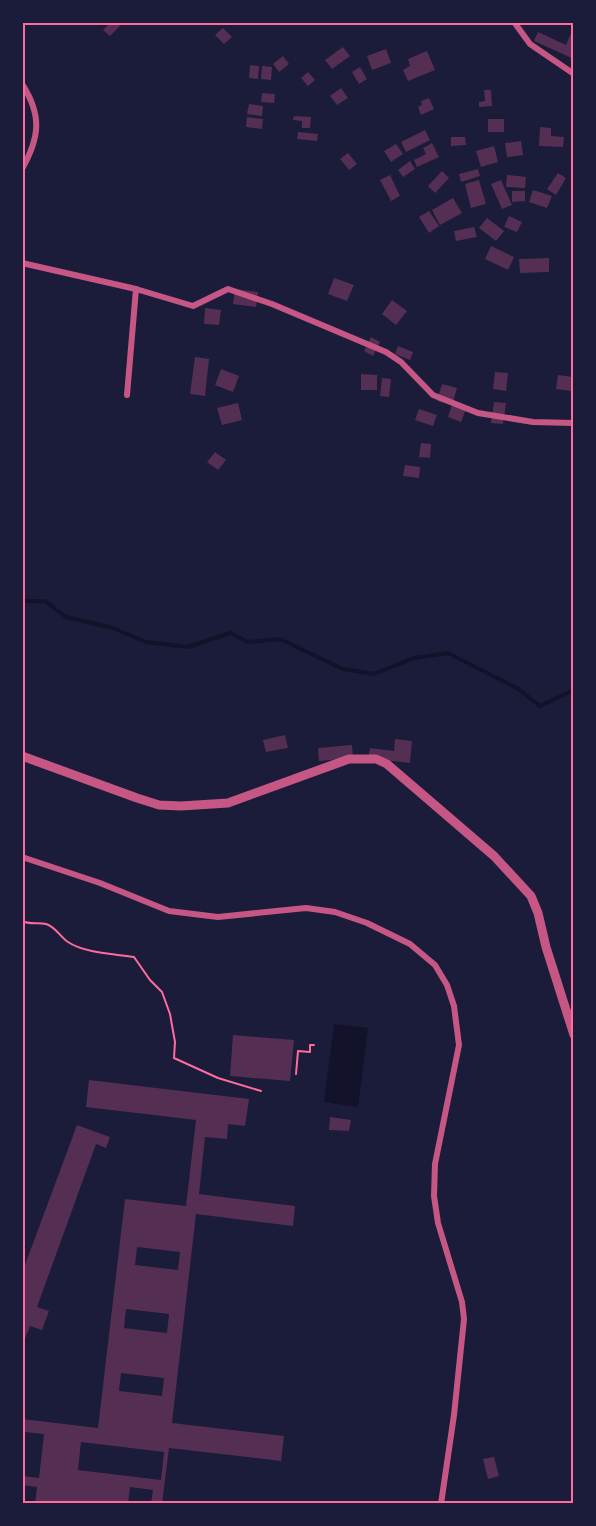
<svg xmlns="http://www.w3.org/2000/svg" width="596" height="1526" viewBox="0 0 596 1526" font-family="Overpass,sans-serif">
<rect width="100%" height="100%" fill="#1b1b3a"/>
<polygon fill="#12122b" points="334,1024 368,1028 358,1107 324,1102"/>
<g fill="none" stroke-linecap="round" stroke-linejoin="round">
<polyline stroke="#12122b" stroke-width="4" points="22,601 45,601 66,617 113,628 146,642 188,647 230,633 248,642 280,639 343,669 374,674 414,658 448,653 517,688 540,706 574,690"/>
</g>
<g fill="#542f53" fill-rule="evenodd">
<polygon points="111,22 117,22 120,26 110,36 103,30"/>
<polygon points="223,28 232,37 224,44 215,35"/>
<polygon points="538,32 566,45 571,33 574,34 574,59 534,41"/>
<polygon points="343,47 350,56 332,69 325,60"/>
<polygon points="386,49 391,63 372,70 367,56"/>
<polygon points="427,51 435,70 408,81 403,70 410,66 408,59"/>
<polygon points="283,56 289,64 279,72 273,64"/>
<polygon points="250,65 259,66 258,79 249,78"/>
<polygon points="262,66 272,67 271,80 261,79"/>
<polygon points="360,67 367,79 359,84 352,72"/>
<polygon points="308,72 315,80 308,86 301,78"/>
<polygon points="341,88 348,98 337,105 330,96"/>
<polygon points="484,90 491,90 492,106 479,107 479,102 485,101"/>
<polygon points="262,93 275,94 274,103 261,102"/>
<polygon points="429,98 434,109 421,115 418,107 422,105 421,101"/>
<polygon points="249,104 263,106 262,116 247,114"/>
<polygon points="294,116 311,117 310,128 302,128 302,121 293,120"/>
<polygon points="247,117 263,119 262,129 246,127"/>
<rect x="488" y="119" width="16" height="13"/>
<polygon points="540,127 551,128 551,136 564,137 563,147 539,146"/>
<polygon points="425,130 430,140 406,152 401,142"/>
<polygon points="298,132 318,134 317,141 297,139"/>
<polygon points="451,137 465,137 466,145 451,146"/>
<polygon points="521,141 523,155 507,157 505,143"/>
<polygon points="432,143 439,157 417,167 414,160 426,154 423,148"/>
<polygon points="396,144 403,154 391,162 384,151"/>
<polygon points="494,146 498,162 481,167 476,151"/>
<polygon points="348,153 357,164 349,170 340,159"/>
<polygon points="410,161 415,169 403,177 398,170"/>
<polygon points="478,169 480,176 461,182 459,174"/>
<polygon points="442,171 449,178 435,193 428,186"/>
<polygon points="558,173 566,178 556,195 547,189"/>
<polygon points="390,175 400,196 391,201 380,180"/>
<polygon points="507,175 526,177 525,188 506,187"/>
<polygon points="479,180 486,204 471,208 465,184"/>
<polygon points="501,180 512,205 502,209 491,184"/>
<polygon points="533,190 552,196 547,208 529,202"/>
<polygon points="512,191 525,191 525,201 512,202"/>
<polygon points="453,198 462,213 440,225 432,210"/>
<polygon points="429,211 439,226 429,233 419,217"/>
<polygon points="509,216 522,222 517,232 504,227"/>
<polygon points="487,218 504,231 496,241 479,228"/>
<polygon points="474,227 477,237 456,241 454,231"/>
<polygon points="491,246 514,257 508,270 485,259"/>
<polygon points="549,258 549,272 520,273 519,259"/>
<polygon points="334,278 354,285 347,301 328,294"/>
<polygon points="235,289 258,292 256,307 233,304"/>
<polygon points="392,300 407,311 396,325 382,314"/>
<polygon points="205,308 221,310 219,325 204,324"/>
<polygon points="371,337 380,342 373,356 364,351"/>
<polygon points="398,346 413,352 410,360 395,354"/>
<polygon points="195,357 209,359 205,396 190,394"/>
<polygon points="221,369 239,376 233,392 215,385"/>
<polygon points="495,372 508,373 506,391 493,389"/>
<polygon points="361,374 377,375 377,390 361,390"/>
<polygon points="558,375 573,377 571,391 556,389"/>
<polygon points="382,378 391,379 389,397 380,396"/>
<polygon points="442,384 457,388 452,405 466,409 461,422 448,417 452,405 437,401"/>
<polygon points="494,402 506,403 503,424 491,423"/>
<polygon points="238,403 242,420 222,425 217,408"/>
<polygon points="419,409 437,415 433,426 415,420"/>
<polygon points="421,443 431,444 430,458 419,457"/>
<polygon points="215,452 226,460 218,470 207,462"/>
<polygon points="405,465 420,467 419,478 403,476"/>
<polygon points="285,735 288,748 266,752 263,740"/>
<polygon points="395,739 412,741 410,763 368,758 370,748 394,751"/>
<polygon points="352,745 353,758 319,761 318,748"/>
<polygon points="233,1035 294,1040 290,1081 230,1076"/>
<path d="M89,1080L249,1099L245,1126L228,1124L227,1139L205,1137L199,1194L295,1206L293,1226L196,1214L172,1423L284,1436L281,1461L169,1448L162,1504H151L153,1490L130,1487L128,1504H35L37,1487L22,1485V1476L39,1478L44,1434L25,1432L22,1440V1419L98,1428L125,1199L186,1206L196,1120L86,1107ZM137,1247L180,1252L178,1270L135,1265ZM126,1309L169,1314L167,1333L124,1328ZM121,1373L164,1378L162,1396L119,1391ZM81,1442L164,1452L161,1480L78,1470Z"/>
<polygon points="330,1117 351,1120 349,1131 329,1130"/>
<polygon points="77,1125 110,1137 106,1148 96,1144 37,1307 49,1311 42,1330 30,1326 22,1346 22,1273"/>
<polygon points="494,1457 499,1476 488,1479 483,1459"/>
</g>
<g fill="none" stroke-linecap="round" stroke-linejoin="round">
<g stroke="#ff6b9d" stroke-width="2">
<path d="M22,921C30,925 38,922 46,924C56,927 60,937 68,942C84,953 115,954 134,957L150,980L162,992L170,1014L175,1042L174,1058L218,1078L261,1091"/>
<polyline points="296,1074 298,1051 310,1052 310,1045 314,1045"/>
</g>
<g stroke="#c65784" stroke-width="6">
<polyline points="514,22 530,44 574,74"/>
<path d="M22,84C42,115 40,137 22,169"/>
<polyline points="22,263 136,289 193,306 228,289 272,304 386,352 401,362 433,395 478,413 533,422 574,423"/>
<polyline points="127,395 136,289"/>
<polyline points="22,857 100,883 169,911 218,917 306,908 335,912 367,923 410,944 435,965 447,985 454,1006 459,1045 435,1164 434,1196 438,1223 462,1302 464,1319 454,1415 441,1504"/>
</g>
<polyline stroke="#c65784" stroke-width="9" points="22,756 137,798 159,805 181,806 228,803 349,759 376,759 387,764 494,856 531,896 538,913 546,947 574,1035"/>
</g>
<rect width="596" height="1526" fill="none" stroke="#1b1b3a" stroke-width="48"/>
<rect x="24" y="24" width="548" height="1478" fill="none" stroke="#ff6b9d" stroke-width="2"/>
</svg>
